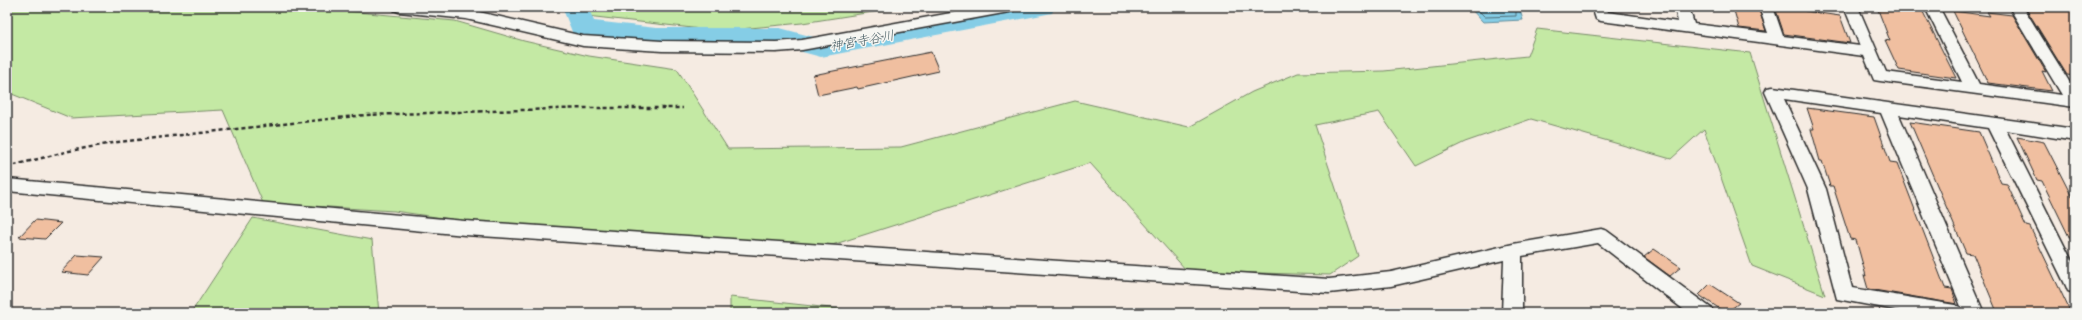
<svg xmlns="http://www.w3.org/2000/svg" width="2082" height="320" viewBox="0 0 2082 320" font-family="'Shantell Sans','Klee One',sans-serif">
<rect width="100%" height="100%" fill="#f5ebe2"/>
<filter id="ink" filterUnits="userSpaceOnUse"><feTurbulence type="fractalNoise" baseFrequency=".025" numOctaves="2"/><feDisplacementMap in="SourceGraphic" scale="8" xChannelSelector="R" yChannelSelector="G"/><feConvolveMatrix kernelMatrix="1 2 1 2 8 2 1 2 1" color-interpolation-filters="sRGB"/></filter>
<g filter="url(#ink)">
<g fill="#c4e9a4" stroke="#788a68">
<polygon points="7,7 302,7 455,21 524,41 589,56 677,69 728,149 901,147 1075,101 1189,127 1252,92 1298,73 1384,71 1527,56 1537,29 1750,53 1825,295 1752,266 1704,129 1671,159 1531,119 1465,142 1416,166 1379,112 1315,125 1358,256 1330,275 1187,271 1090,163 832,245 603,241 394,211 263,203 223,110 71,118 7,92"/>
<polygon points="571,7 905,7 802,23 719,31 569,14"/>
<polygon points="253,218 372,240 379,313 191,313"/>
<polygon points="730,297 876,313 730,313"/>
</g>
<polygon fill="#85cde6" stroke="#618c9b" points="1469,7 1519,7 1523,20 1483,22"/>
<g fill="none" stroke-linecap="round" stroke-linejoin="round">
<polyline stroke="#4f6c76" stroke-width="1" points="1475,7 1485,17 1516,16 1516,7"/>
<polygon fill="#85cde6" fill-rule="evenodd" points="562,7 588,7 594,21 656,28 780,28 821,39 997,7 1055,7 1052,13 1042,15 821,57 780,46 656,46 583,37 573,34"/>
</g>
<g fill="#f0bfa0" stroke="#2b2b2b">
<polygon points="1733,7 1758,7 1766,31 1739,28"/>
<polygon points="1775,7 1793,7 1804,9 1805,11 1840,16 1850,43 1784,34"/>
<polygon points="1877,7 1921,8 1956,78 1899,70 1885,40 1890,41"/>
<polygon points="2025,7 2075,7 2075,76 2067,75"/>
<polygon points="1953,11 1990,16 1987,12 2012,15 2046,72 2042,71 2052,91 1988,83"/>
<polygon points="931,52 939,71 858,89 857,87 818,95 813,75"/>
<polygon points="1807,108 1874,117 1890,162 1897,163 1945,288 1952,289 1957,304 1868,289 1864,275 1866,276 1856,240 1850,239 1833,186 1830,186 1822,161 1820,161 1811,129 1814,129"/>
<polygon points="1910,122 1979,132 2001,183 2007,184 2026,226 2030,227 2071,313 1997,312 1973,254 1966,253"/>
<polygon points="2017,137 2044,142 2072,197 2075,198 2075,249 2042,181 2037,180"/>
<polygon points="35,220 61,223 45,239 19,237"/>
<polygon points="1654,249 1681,267 1670,276 1644,257"/>
<polygon points="77,255 104,257 88,275 61,272"/>
<polygon points="1710,284 1739,303 1726,313 1699,295"/>
</g>
<g fill="none" stroke-linecap="round" stroke-linejoin="round">
<defs>
<g id="street">
<polygon points="392,7 443,7 466,9 583,36 662,41 776,42 802,40 984,7 1016,7 1014,10 1009,12 802,50 776,52 662,51 583,46 466,19 399,12 394,10"/>
<polygon points="1592,7 1606,7 1608,12 1678,22 1675,7 1689,7 1694,24 1768,33 1759,7 1773,7 1783,36 1860,46 1844,7 1858,7 1886,72 1962,82 1925,7 1939,7 1979,84 2062,95 2009,7 2023,7 2075,91 2075,107 1880,81 1874,80 1864,56 1601,21 1596,19"/>
<path d="M1773,87L2075,129V141L2006,130L2075,267V293L2068,291L2066,286L1988,128L1899,115L1984,313H1911L1837,299L1808,189L1765,92L1767,88ZM1784,99L1881,113L1963,311L1962,308L1955,305L1852,288L1826,189Z"/>
<polygon points="7,179 465,221 1329,279 1391,272 1513,244 1601,229 1607,231 1711,308 1714,313 1688,313 1598,243 1522,256 1522,313 1502,313 1504,260 1391,286 1329,293 465,235 7,191"/>
</g>
</defs>
<use href="#street" stroke="#2b2b2b" stroke-width="3"/>
<polyline stroke="#2b2b2b" stroke-width="2.5" stroke-dasharray="4 3" stroke-linecap="butt" points="7,167 69,151 118,142 365,115 587,108 683,108"/>
<use href="#street" fill="#f6f6f2" fill-rule="evenodd"/>
</g>
</g>
<g text-anchor="middle" stroke-width="3" stroke-linejoin="round" paint-order="stroke">
<g font-size="13" font-style="italic" fill="#465c63" stroke="#f6f6f2">
<text transform="translate(862 40) rotate(-10)" y="5">神宮寺谷川</text>
</g>
</g>
<rect width="2082" height="320" fill="none" stroke="#f6f6f2" stroke-width="24"/>
<rect x="12" y="12" width="2058" height="296" fill="none" stroke="#2b2b2b" stroke-width="1.5" filter="url(#ink)"/>
</svg>
